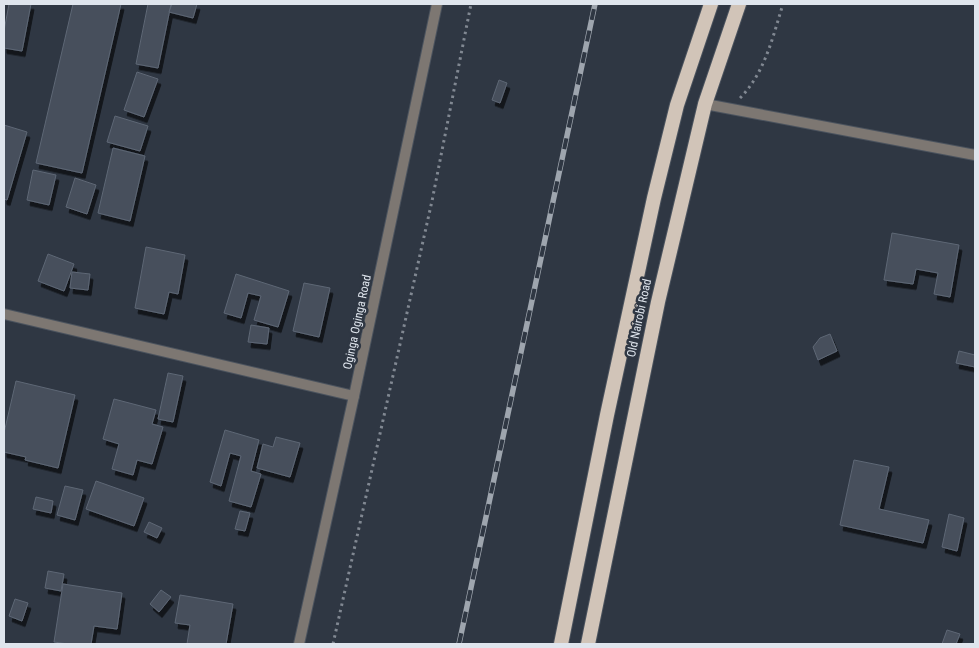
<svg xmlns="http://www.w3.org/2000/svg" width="979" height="648" viewBox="0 0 979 648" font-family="'Roboto Condensed',sans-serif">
<defs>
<filter id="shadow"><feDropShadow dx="3" dy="5.5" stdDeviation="0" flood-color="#0009"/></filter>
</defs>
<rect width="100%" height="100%" fill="#2f3743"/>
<g fill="#464f5c" stroke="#5e6775" filter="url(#shadow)">
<polygon points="9,4 31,4 22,51 4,48 4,31"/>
<polygon points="73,4 121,4 82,173 36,163"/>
<polygon points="148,4 171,4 158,68 136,64"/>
<polygon points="172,4 197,4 193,18 169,12"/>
<polygon points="137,72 158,79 144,117 124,110"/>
<polygon points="499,80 507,83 500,103 492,100"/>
<polygon points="115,116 148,126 140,151 107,142"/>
<polygon points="4,125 27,132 7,200 4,199"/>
<polygon points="113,148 145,156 130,221 98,213"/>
<polygon points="33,170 56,175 49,205 27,200"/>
<polygon points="75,178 96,185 87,214 66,207"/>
<polygon points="892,233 959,245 950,297 934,294 938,273 916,269 913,284 884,280"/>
<polygon points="146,247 185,255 178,294 169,292 164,314 135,308"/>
<polygon points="48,254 74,264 64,291 38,281"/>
<polygon points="72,272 90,274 88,290 70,288"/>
<polygon points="236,274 289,291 278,327 254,320 261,296 248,293 241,318 224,313"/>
<polygon points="304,283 330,288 319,337 293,331"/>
<polygon points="251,325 269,328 267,344 248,342"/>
<polygon points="830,334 837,351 818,360 813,347 820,338"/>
<polygon points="959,351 975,355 975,367 956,363"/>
<polygon points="168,373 183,376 173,422 158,419"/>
<polygon points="16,381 75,395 58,468 25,460 26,457 4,452 4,433"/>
<polygon points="114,399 156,410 152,424 163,427 152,464 137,460 133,475 112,469 119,444 103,439"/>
<polygon points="225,430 259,440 251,471 261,474 251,507 229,501 241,456 230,453 221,486 210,482"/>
<polygon points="276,437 300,443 290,477 257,468 263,444 273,447"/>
<polygon points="854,460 889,467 879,509 929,520 923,543 840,525"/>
<polygon points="96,481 144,498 134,526 86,509"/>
<polygon points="65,486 83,490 75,520 57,515"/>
<polygon points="36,497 53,501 51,513 33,509"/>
<polygon points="240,511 250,513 245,531 235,529"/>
<polygon points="949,514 964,518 957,551 942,547"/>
<polygon points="149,522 162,528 157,538 144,532"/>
<polygon points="48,571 64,574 61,591 45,588"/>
<polygon points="63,584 122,593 117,629 94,626 91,644 68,644 54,642"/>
<polygon points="161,590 171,597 159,612 150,604"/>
<polygon points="180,595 233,604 226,644 187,644 190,625 175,623"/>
<polygon points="15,599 28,603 22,621 9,616"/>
<polygon points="947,630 960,634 956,644 942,644"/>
</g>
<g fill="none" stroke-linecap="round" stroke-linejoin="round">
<defs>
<g id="minor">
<polyline points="705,104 975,155"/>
<polyline points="4,314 354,396"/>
</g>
<polyline id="tertiary" points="299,644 354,396 437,4"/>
<g id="trunk">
<polyline points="561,644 607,415 654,198 677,105 711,4"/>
<polyline points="588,644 658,302 705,104 739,4"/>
</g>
</defs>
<use href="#minor" stroke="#4b535e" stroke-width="12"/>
<use href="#tertiary" stroke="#4b535e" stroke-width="12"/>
<use href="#trunk" stroke="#4b535e" stroke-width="16"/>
<g stroke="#818892" stroke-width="3" stroke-dasharray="2.5 4" stroke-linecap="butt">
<path d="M740,98C765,73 773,36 783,4"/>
<polyline points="333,644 432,201 471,4"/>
</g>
<use href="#minor" stroke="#7d7772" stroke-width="10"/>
<use href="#tertiary" stroke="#7d7772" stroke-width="10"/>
<use href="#trunk" stroke="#d1c4b8" stroke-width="14"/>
<defs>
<polyline id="rail" points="459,644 595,4"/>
</defs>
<use href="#rail" stroke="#9ea5ae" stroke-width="5.5"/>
<use href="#rail" stroke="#2f3743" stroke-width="4" stroke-dasharray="11" stroke-linecap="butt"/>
</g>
<g text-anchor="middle" stroke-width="5" stroke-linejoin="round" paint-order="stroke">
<g font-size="12" fill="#dfe5ed" stroke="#2f3743">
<text transform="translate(639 318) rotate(-78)" y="4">Old Nairobi Road</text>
<text transform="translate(357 322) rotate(-78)" y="4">Oginga Oginga Road</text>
</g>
</g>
<rect width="979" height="648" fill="none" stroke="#dfe5ed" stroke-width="10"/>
</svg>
